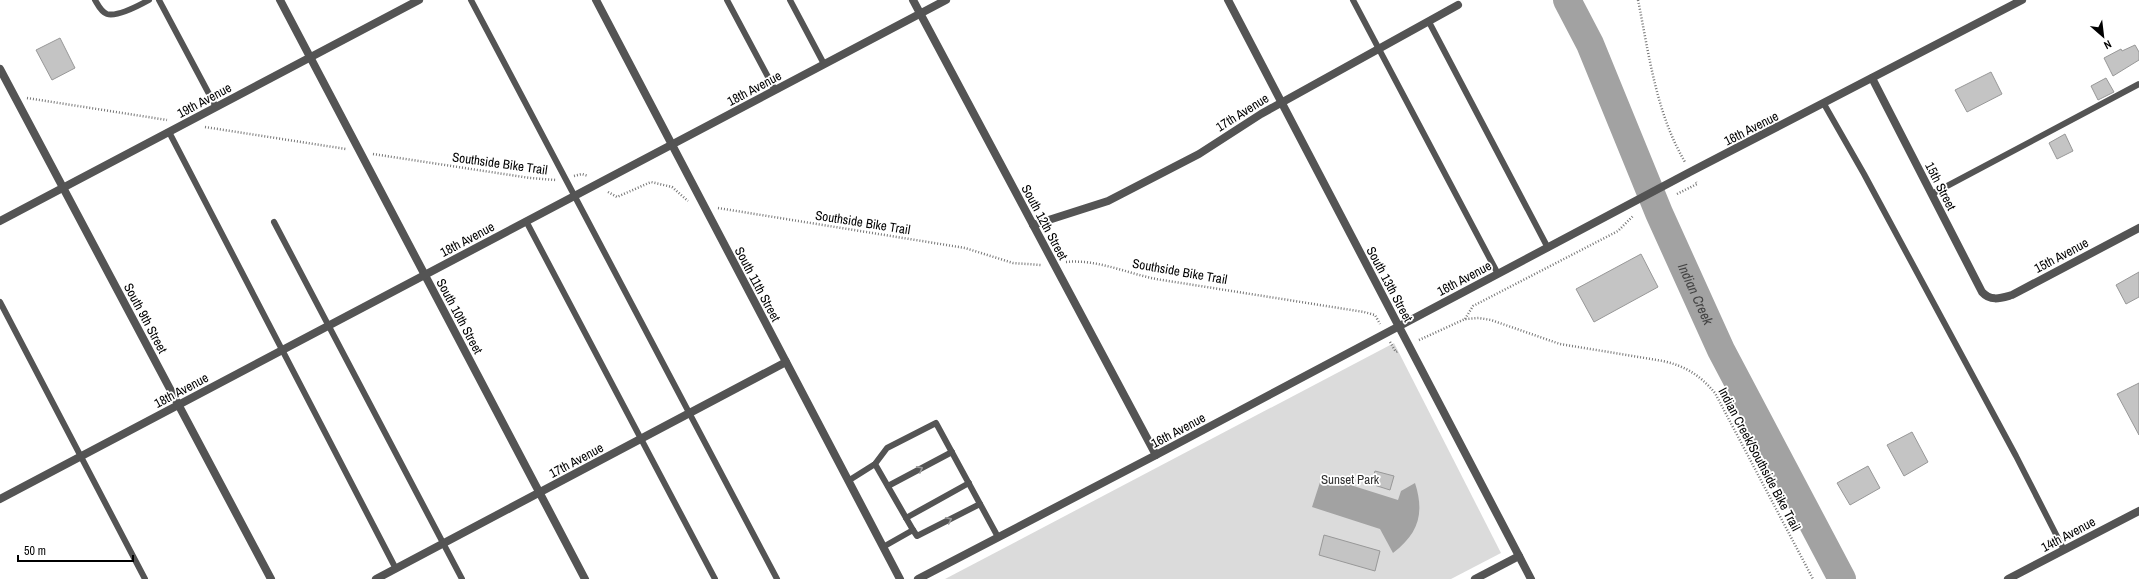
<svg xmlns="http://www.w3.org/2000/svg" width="2139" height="579" viewBox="0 0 2139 579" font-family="'Archivo Narrow',sans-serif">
<rect width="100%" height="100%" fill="#fff"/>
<polygon fill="#dbdbdb" points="1394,343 1501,553 1451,579 945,579"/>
<path fill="#a2a2a2" d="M1322,476L1398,500L1401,491L1415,483C1425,514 1418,534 1393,553L1380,529L1312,507Z"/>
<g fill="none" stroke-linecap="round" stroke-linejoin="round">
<path stroke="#a2a2a2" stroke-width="28" id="s1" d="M1567,0L1590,44L1659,213L1721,350L1842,579"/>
</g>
<g fill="#c4c4c4" stroke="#989898">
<polygon points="60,38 75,68 52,80 36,50"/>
<polygon points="2135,45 2139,52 2139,60 2113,76 2104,58 2121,49 2122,51"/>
<polygon points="1991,72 2002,94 1967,112 1955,90"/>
<polygon points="2106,78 2114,92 2098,100 2091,86"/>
<polygon points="2065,134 2073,151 2057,159 2049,143"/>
<polygon points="1641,254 1658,287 1594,322 1576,289"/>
<polygon points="2139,272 2139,297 2126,304 2116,285"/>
<polygon points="2139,383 2139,435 2117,394"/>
<polygon points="1912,432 1928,462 1904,476 1887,445"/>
<polygon points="1868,466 1880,488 1850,505 1837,483"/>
<polygon points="1375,471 1394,476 1390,490 1371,484"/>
<polygon points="1324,535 1380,551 1375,571 1319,555"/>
</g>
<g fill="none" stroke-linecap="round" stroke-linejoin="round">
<g stroke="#767676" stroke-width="2.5" stroke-dasharray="1 2" stroke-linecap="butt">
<path d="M1638,0C1649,54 1656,113 1685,162"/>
<polyline points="27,98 167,120"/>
<polyline points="205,127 346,149"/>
<polyline points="373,154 530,178 556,180"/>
<polyline points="574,176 582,174 588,176"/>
<polyline points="608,192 617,197 651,182 672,187 688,201"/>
<polyline points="1677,194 1697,184 1696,182"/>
<polyline points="718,208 965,248 1013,263 1041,265"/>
<path d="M1066,262C1097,259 1126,273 1156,279L1364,312L1375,315L1380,324"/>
<polyline points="1465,319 1473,306 1618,231 1633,216"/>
<path d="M1419,340L1465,319L1479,318L1491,320L1560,344L1663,361C1685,366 1700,375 1715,393L1813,579"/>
<polyline points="1390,342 1396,352 1399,351"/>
</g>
<g stroke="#545454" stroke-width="6">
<path d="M95,0C98,5 101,12 107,14C117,17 140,5 149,0"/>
<polyline points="159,0 216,107"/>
<polyline points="471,0 777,579"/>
<polyline points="727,0 775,90"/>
<polyline points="790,0 824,64"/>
<polyline points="1353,0 1498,274"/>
<polyline points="1429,22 1548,248"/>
<polyline points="1824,104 1864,174 2016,456 2064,550"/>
<polyline points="169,132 396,569"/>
<polyline points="1932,194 2139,84"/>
<polyline points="526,221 715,579"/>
<polyline points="274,222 462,579"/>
<polyline points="0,302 145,579"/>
<polyline points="875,464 913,530 883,547"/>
<polyline points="848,481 875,464 887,448 936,423 998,537"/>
<polyline points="888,486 952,452"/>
<polyline points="906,518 969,483"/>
<polyline points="913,530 917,536 980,504"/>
</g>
<g stroke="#545454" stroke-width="8">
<polyline points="280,0 585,579"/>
<polyline points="596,0 900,579"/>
<polyline points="913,0 1156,455"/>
<polyline points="1228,0 1531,579"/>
<polyline points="0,69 271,579"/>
<path d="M1872,78L1982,292C1991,302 2001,298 2012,295L2139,228"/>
<polyline points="0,221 419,0"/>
<polyline points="1033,225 1108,201 1199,154 1261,114 1458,5"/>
<polyline points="0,499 946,0"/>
<polyline points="376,579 786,362"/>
<polyline points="1475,579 1519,556"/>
<polyline points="2008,579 2139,511"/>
</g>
<polyline stroke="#545454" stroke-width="8" points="918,579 1156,455 1690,172 2022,0"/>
</g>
<defs><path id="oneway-chevron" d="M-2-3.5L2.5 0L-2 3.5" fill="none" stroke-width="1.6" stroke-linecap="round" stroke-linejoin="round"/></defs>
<g stroke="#989898">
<use href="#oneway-chevron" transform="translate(920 469) rotate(-28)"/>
<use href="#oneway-chevron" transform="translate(949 520) rotate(-26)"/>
</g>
<g text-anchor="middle" stroke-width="3.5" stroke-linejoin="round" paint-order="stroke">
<g font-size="13" fill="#000" stroke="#fff">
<text transform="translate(754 88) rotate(-28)" y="5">18th Avenue</text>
<text transform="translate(204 100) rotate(-28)" y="5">19th Avenue</text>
<text transform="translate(1242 112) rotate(-32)" y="5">17th Avenue</text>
<text transform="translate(1751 128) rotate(-27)" y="5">16th Avenue</text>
<text transform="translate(500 163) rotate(8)" y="5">Southside Bike Trail</text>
<text transform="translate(1941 186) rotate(63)" y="5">15th Street</text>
<text transform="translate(863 222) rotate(9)" y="5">Southside Bike Trail</text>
<text transform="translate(1045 222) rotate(62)" y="5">South 12th Street</text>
<text transform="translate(467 239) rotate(-28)" y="5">18th Avenue</text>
<text transform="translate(2061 255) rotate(-28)" y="5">15th Avenue</text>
<text transform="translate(1180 271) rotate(10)" y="5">Southside Bike Trail</text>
<text transform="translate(1464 278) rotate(-28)" y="5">16th Avenue</text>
<text transform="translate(758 284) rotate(62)" y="5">South 11th Street</text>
<text transform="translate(1390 284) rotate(62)" y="5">South 13th Street</text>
<text transform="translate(460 316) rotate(62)" y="5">South 10th Street</text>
<text transform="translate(146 318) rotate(62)" y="5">South 9th Street</text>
<text transform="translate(181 390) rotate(-28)" y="5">18th Avenue</text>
<text transform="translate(1178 430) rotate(-28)" y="5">16th Avenue</text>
<text transform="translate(1760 459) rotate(62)" y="5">Indian Creek/Southside Bike Trail</text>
<text transform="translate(576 460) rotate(-28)" y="5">17th Avenue</text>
<text transform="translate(2068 534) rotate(-28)" y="5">14th Avenue</text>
</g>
<g font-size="13" fill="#323232" stroke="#fff">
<text x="1350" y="484">Sunset Park</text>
</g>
<g font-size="14" font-style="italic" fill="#434343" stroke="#fff">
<text dy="5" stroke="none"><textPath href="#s1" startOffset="321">Indian Creek</textPath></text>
</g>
</g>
<g transform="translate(2103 36) rotate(152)" stroke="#ffffff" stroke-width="3" paint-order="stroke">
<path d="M0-3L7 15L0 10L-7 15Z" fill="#000000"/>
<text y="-6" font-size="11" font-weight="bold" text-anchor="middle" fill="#000000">N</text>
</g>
<path d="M18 555v6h115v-6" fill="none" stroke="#000000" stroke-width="2"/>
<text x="24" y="555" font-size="12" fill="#000000" stroke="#ffffff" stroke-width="3" paint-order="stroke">50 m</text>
</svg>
